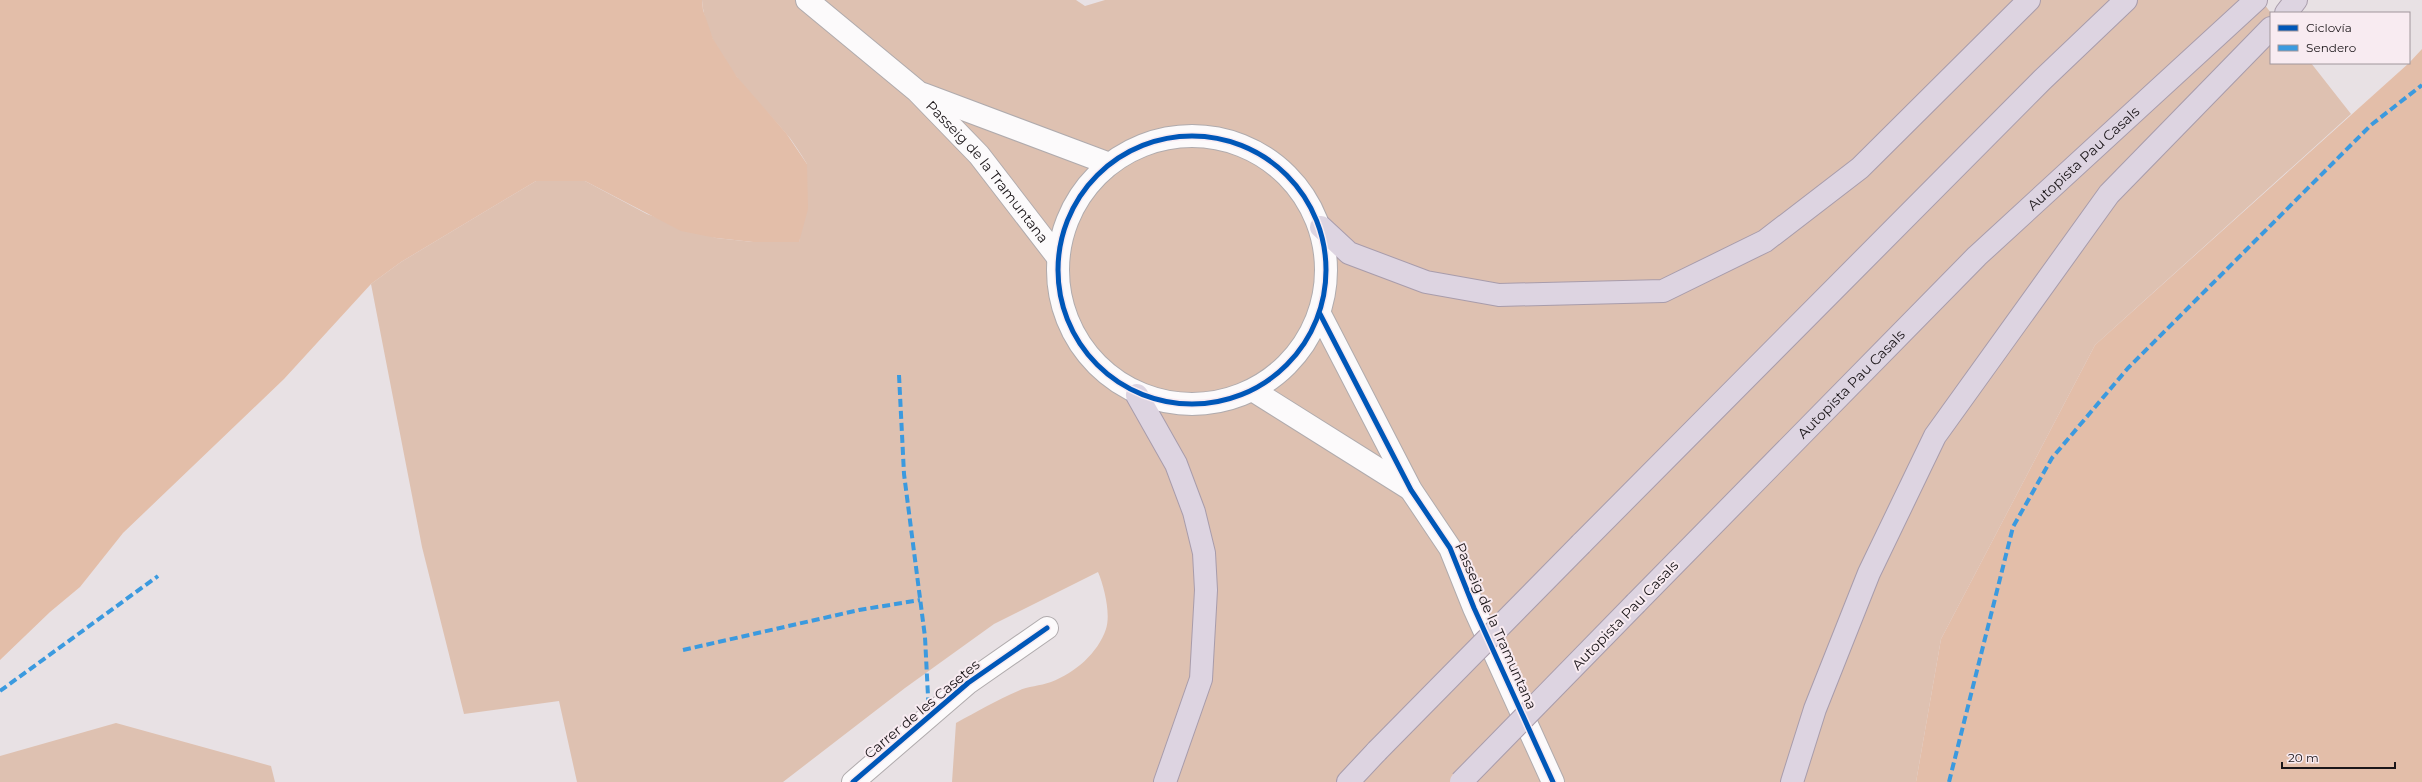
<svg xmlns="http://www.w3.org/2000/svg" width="2422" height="782" viewBox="0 0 2422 782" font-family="Montserrat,sans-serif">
<rect width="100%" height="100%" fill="#e8e1e4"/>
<g fill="#dec1b1">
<path d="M702,0H1076L1085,6L1105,0H2261L2271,13V63H2311L2351,114L2095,345L1941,639L1916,782H952L956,723C976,712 997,700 1018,691C1028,686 1040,686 1051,682C1075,673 1098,653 1106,629C1111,614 1104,586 1098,572L994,624L905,688L783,782H577L559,701L464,714L422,547L371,284L401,262L536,181H585L647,214L716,238L753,242H799L807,164C800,153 793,141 784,131C752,94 706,53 702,0Z"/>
<polygon points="116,723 271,766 275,782 0,782 0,756"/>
</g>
<g fill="#e3bea9">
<polygon points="0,0 702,0 703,10 713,39 737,77 786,133 807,164 808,209 799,242 753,242 716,238 681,231 585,181 536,181 401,262 371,284 284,379 123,533 80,587 50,612 0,660"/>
<polygon points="2422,49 2422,782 1916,782 1941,639 2095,345 2409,63"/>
</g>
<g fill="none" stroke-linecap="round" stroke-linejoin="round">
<defs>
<polyline id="street" points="853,782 968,683 1047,628"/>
<g id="secondary">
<path id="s1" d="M807,0L917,91L979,155L1056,255"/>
<polyline points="923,94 1107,163"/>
<circle cx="1192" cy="270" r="134"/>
<polyline points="1320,314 1411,490 1450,548 1474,608 1553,782"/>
<polyline points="1254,391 1410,489"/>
</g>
<g id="highway">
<polyline points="2286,13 2296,0"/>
<polyline points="1321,227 1349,253 1426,282 1499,295 1663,291 1765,241 1860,168 2029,0"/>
<polyline points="1137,395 1176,464 1194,512 1204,553 1206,590 1201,679 1165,782"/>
<polyline points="1581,544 2042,80 2126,0"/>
<path id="s2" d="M1636,603L1977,256L2256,0"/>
<polyline points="1348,782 1377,751"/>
<polyline points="1792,782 1815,709 1869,573 1935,436 2109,194 2271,28"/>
</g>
</defs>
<use href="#street" stroke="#b0abad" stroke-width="24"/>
<use href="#secondary" stroke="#b0abad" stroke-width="24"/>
<use href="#highway" stroke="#a89cab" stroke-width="24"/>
<use href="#street" stroke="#fcfafb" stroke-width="22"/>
<use href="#secondary" stroke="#fcfafb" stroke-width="22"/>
<use href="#highway" stroke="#ddd4e1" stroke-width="22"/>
<defs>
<g id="highway-bridge">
<polyline points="1377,751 1581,544"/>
<polyline points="1461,782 1636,603"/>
</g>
</defs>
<use href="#highway-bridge" stroke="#a89cab" stroke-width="24" stroke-linecap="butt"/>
<use href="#highway-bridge" stroke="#ddd4e1" stroke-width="22"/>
<g stroke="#3b9adf" stroke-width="4" stroke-dasharray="8 4" stroke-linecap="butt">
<polyline points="899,375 904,474 925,637 929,716"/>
<polyline points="683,650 859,610 920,600"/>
<polyline points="0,691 158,576"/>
<polyline points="1949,782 2013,527 2052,458 2128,368 2371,125 2422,85"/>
</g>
<defs>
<g id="cycleway">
<circle cx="1192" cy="270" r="134"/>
<polyline points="1320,314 1411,490 1450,548 1474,608 1553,782"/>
<polyline points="853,782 968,683 1047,628"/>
</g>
</defs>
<use href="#cycleway" stroke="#f8ebf1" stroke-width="8"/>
<use href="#cycleway" stroke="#0057b8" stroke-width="5"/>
</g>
<g text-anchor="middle" stroke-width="4" stroke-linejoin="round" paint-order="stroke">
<g font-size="14" fill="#1b1619" stroke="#f8ebf1">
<text dy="5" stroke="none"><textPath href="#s2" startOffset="631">Autopista Pau Casals</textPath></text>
<text dy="5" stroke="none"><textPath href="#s1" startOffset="250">Passeig de la Tramuntana</textPath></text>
<text dy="5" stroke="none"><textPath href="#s2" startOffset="307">Autopista Pau Casals</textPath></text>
<text transform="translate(1625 615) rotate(-46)" y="5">Autopista Pau Casals</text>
<text transform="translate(1496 626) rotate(66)" y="5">Passeig de la Tramuntana</text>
<text transform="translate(922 709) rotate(-40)" y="5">Carrer de les Casetes</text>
</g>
</g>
<rect x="2270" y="12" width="140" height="52" fill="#f8ebf1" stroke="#a0969b"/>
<rect x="2278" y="25" width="20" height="6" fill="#0057b8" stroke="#a0969b"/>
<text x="2306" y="32" font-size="12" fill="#1b1619">Ciclovía</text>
<rect x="2278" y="45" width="20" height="6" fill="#3b9adf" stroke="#a0969b"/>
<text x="2306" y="52" font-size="12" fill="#1b1619">Sendero</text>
<path d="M2282 762v6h113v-6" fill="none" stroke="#1b1619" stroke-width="2"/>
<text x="2288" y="762" font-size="12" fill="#1b1619" stroke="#f8ebf1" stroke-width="3" paint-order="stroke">20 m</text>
</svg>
